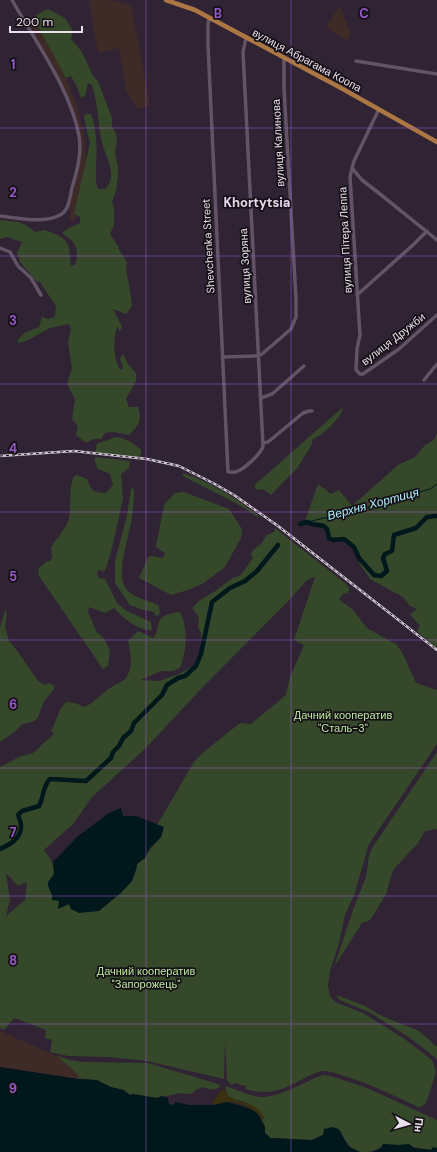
<svg xmlns="http://www.w3.org/2000/svg" width="437" height="1152" viewBox="0 0 437 1152" font-family="'DM Sans',sans-serif">
<rect width="100%" height="100%" fill="#302334"/>
<g fill="#3e2b27">
<polygon points="89,0 111,0 131,5 150,106 137,109 126,90 119,48 98,53"/>
<polygon points="339,7 341,8 351,35 347,41 326,27"/>
<polygon points="35,21 66,78 76,103 84,133 86,160 74,214 76,215 74,221 69,220 71,211 68,210 74,190 80,161 76,121 72,105 61,81 29,24"/>
<polygon points="0,1031 57,1056 77,1074 79,1077 78,1079 0,1067"/>
</g>
<g fill="#35492a" fill-rule="evenodd">
<path d="M48,9L65,18L73,31L71,39L82,52L93,76L98,81L112,118V126L116,134L117,142L115,152L118,168V176L116,191L112,202L114,208V225L110,234L118,246L119,250L124,257L127,263L126,268L131,297L132,306L126,314L113,309L122,327L120,331L117,327C113,341 113,357 120,370L123,368L120,359L123,354L128,364L136,373V381L126,399L129,407H138C142,422 139,424 129,435L114,432L105,433L101,439H93L86,443L76,435L78,426L72,419L75,399L67,384L72,368L68,342L71,329L69,324L50,328L26,341L19,343L17,341L24,333L39,327L42,317L48,319L55,317L56,306L40,282H37L20,262L17,253L22,242L7,237L0,239V220L18,222L26,225L35,232L45,230L58,235L65,240L69,247L71,266L75,265C80,250 76,242 62,233L67,229L80,223V217L74,214L90,143L84,118L85,114H91C97,130 97,147 96,164C96,173 95,181 98,189H105C109,185 111,181 111,175C111,164 105,154 102,143C98,124 98,103 92,85L88,83L85,96L81,98L77,87L71,76L66,78L35,21L36,15Z"/>
<path d="M343,407C342,416 330,427 323,433C320,436 316,437 312,440V444L298,467L271,495L263,489L258,490L254,487L256,484Z"/>
<path d="M437,433V649L417,631L420,626L410,614L417,609L410,606L403,597L370,579L359,563C360,552 352,545 344,539L333,540L329,538L327,529L324,526L312,524L309,521H305L318,484L331,494L339,490L352,506L398,465L415,457L425,445L434,440Z"/>
<path d="M115,437C126,438 133,443 141,450V454L139,458L95,452L97,444Z"/>
<path d="M95,457L130,461L129,468L121,474L123,499L111,552L105,571L98,570L97,574L99,578L105,579L117,603L127,611L151,622L152,630C138,631 123,618 114,608L105,613L89,607L88,612L96,631L105,640L110,651L108,666L103,669L39,576L38,569L46,562L50,561L52,557L51,548C55,539 68,527 69,518C72,504 68,489 74,476L77,475L87,479C92,492 93,492 106,493L113,485L110,474L98,469L95,462Z"/>
<path d="M183,473C211,482 236,498 259,516L257,517L241,506L183,476Z"/>
<path d="M133,488L134,490C134,499 133,508 132,517C130,535 113,578 128,591C137,599 148,600 158,605L160,611L159,615L156,616L154,612L143,610L130,605L115,583V561L127,516L131,489Z"/>
<polygon points="184,492 229,509 242,529 241,538 225,567 204,583 188,590 171,595 139,578 148,557 152,556 163,558 165,553 156,547 164,505 175,493"/>
<path d="M275,528L345,583L349,588L348,594L344,593L339,599L353,610L367,628L397,645L403,654L416,683L437,690V744L369,844L354,895L345,915L339,943L330,971L328,985L330,996L335,1002L363,1013L406,1040L432,1060L436,1071L435,1076L426,1103L421,1107H418C393,1095 368,1083 341,1075C336,1073 329,1071 323,1071C316,1072 310,1075 303,1079C282,1090 270,1096 245,1089L246,1086L234,1083L232,1085L229,1083L227,1080L225,1042L224,1079L147,1061L109,1057L68,1056L50,1052L52,1040L45,1038L46,1030L14,1018L4,1030L0,1028V767L19,757L33,753L55,733L51,732L60,710L66,702L75,703L85,707C95,702 101,694 110,688C114,685 120,683 124,680C134,670 131,653 128,641L138,631L153,638C157,633 157,631 158,625C160,615 171,613 180,612C188,627 187,652 180,668L173,671H161L141,680L159,681L179,674L198,663L202,648L201,633L198,627L199,617L192,608L200,600L214,592L231,579L241,575L253,558L251,554L253,550L261,544L267,535L274,532ZM315,577L294,640L304,645L290,677L286,695L251,724L240,723L200,755L194,762L157,825L163,828L161,837L137,864L136,870L53,877C57,867 50,858 44,850L73,824L92,797L145,749L200,690L291,598L307,580ZM6,873L18,886L27,882L25,900L6,916L10,900Z"/>
<path d="M5,611L7,612L5,627L9,641L18,652L38,681L45,685L49,683L55,686C53,692 47,696 44,702C36,717 43,721 22,724L17,730L0,742V628Z"/>
<polygon points="437,752 437,829 425,831 418,843 393,870 386,894 374,914 370,920 362,923 334,967 353,910 366,877 369,856 372,848"/>
<polygon points="336,995 363,1005 382,1016 419,1031 437,1047 437,1059 410,1038 369,1012 339,1000"/>
<path d="M57,1056L70,1060L82,1062L148,1063L221,1085C216,1092 210,1089 202,1087L194,1091L192,1094H187L181,1093L157,1098L133,1094L130,1095C124,1090 119,1090 112,1088C100,1084 92,1077 78,1079L79,1077L77,1074Z"/>
<path d="M323,1075L331,1076L367,1088L437,1120V1148L433,1147L431,1150L402,1145L383,1144C379,1151 369,1152 362,1152C358,1152 356,1149 352,1149L346,1141L323,1135L312,1140L270,1138L269,1136L265,1133L264,1124L262,1121L264,1117C259,1113 254,1107 249,1104C237,1097 228,1104 225,1086C236,1089 249,1096 261,1097C278,1098 306,1081 323,1075Z"/>
</g>
<path fill="#38300f" d="M225,1089C230,1104 247,1100 258,1109C260,1111 262,1115 264,1117L262,1120C255,1109 242,1103 229,1102C224,1102 218,1104 213,1105V1101L216,1098C217,1093 220,1090 225,1089Z"/>
<g fill="#00171b">
<polygon points="121,808 123,816 136,816 164,827 161,837 150,848 145,858 137,864 136,870 132,881 121,893 99,911 79,913 71,909 69,904 58,909 59,901 52,900 52,895 48,886 48,882 54,874 53,862 78,836 109,813"/>
<polygon points="0,1067 78,1079 97,1080 111,1087 124,1090 130,1095 133,1094 157,1098 162,1096 168,1098 169,1104 173,1105 176,1102 189,1105 213,1105 228,1102 245,1107 253,1110 258,1114 265,1127 265,1133 270,1138 312,1140 323,1135 324,1129 332,1127 339,1129 348,1146 360,1152 0,1152"/>
<polygon points="383,1144 398,1145 409,1144 414,1148 431,1150 433,1147 437,1148 437,1152 367,1152 372,1152 381,1148"/>
</g>
<g fill="none" stroke-linecap="round" stroke-linejoin="round">
<polyline stroke="#00171b" stroke-width="1" points="307,522 351,512 430,489 437,484"/>
<g stroke="#00171b" stroke-width="4.5">
<polyline points="300,524 307,522 312,524 324,526 327,529 329,538 333,540 344,539 354,547 359,558 374,575 381,576 387,571 383,558 385,554 392,551 394,535 416,528 427,517 437,516"/>
<path d="M0,849C9,845 21,839 21,827C22,823 19,819 18,815L22,811L39,806C44,797 42,787 50,779L86,781L111,758L113,752L119,746L123,738L131,731L134,723L162,695L167,685L178,678L185,676L196,666L201,654L212,602L230,588L245,581L257,571L278,545"/>
</g>
<g stroke="#625366" stroke-width="3.5">
<path d="M209,19L208,24V45L228,472C231,472 234,473 238,471C245,468 261,454 263,446L243,52L246,38"/>
<polyline points="356,61 437,74"/>
<polyline points="379,109 354,161 350,177 360,335 357,349 356,370 360,374 363,374 399,349 437,315"/>
<polyline points="352,168 362,180 380,194 437,240"/>
<path d="M0,216C19,218 43,224 60,215C69,211 70,196 72,188C77,171 82,153 79,136C71,90 35,41 12,0"/>
<polyline points="0,248 10,252 18,266 31,278 41,295"/>
<polyline points="357,295 413,245 427,231"/>
<polyline points="223,357 258,356 262,354 291,329 296,317 296,299 284,88 284,59"/>
<polyline points="424,380 437,364"/>
<polyline points="261,398 272,394 304,366"/>
<polyline points="263,443 268,442 303,413 309,411 312,411"/>
</g>
<polyline stroke="#ac7743" stroke-width="4.5" points="166,0 195,10 341,88 437,142"/>
<defs>
<polyline id="rail" points="0,456 74,451 147,459 179,466 213,483 234,495 278,526 437,650"/>
</defs>
<use href="#rail" stroke="#d0c6d2" stroke-width="2.5"/>
<use href="#rail" stroke="#150f16" stroke-width="1" stroke-dasharray="3" stroke-linecap="butt"/>
</g>
<path fill="none" stroke="#9659ca" stroke-width="1" stroke-opacity="0.55" d="M146,0V1152M291,0V1152M0,128H437M0,256H437M0,384H437M0,512H437M0,640H437M0,768H437M0,896H437M0,1024H437"/>
<g text-anchor="middle" stroke-width="3.5" stroke-linejoin="round" paint-order="stroke">
<g font-size="11" fill="#e8dfea" stroke="#150f16">
<text transform="translate(307 60) rotate(28)" y="4">вулиця Абрагама Коопа</text>
<text transform="translate(278 143) rotate(-93)" y="4">вулиця Калинова</text>
<text transform="translate(345 240) rotate(-93)" y="4">вулиця Пітера Леппа</text>
<text transform="translate(208 246) rotate(-93)" y="4">Shevchenka Street</text>
<text transform="translate(245 266) rotate(-93)" y="4">вулиця Зоряна</text>
<text transform="translate(393 339) rotate(-38)" y="4">вулиця Дружби</text>
</g>
<g font-size="11" fill="#b9e99c" stroke="#150f16">
<text x="343" y="719">Дачний кооператив<tspan x="343" dy="13">"Сталь-3"</tspan></text>
<text x="146" y="975">Дачний кооператив<tspan x="146" dy="13">"Запорожець"</tspan></text>
</g>
<g font-size="12" font-style="italic" fill="#aef0fc" stroke="#150f16">
<text transform="translate(373 504) rotate(-15)" y="4">Верхня Хортиця</text>
</g>
<g font-size="13" font-weight="bold" fill="#e7d6ec" stroke="#150f16">
<text x="257" y="207">Khortytsia</text>
</g>
</g>
<g font-size="13" text-anchor="middle" font-weight="bold" fill="#9659ca" stroke="#150f16" stroke-width="3.5" stroke-linejoin="round" paint-order="stroke">
<text x="218" y="18">B</text>
<text x="364" y="18">C</text>
<text x="13" y="69">1</text>
<text x="13" y="197">2</text>
<text x="13" y="325">3</text>
<text x="13" y="453">4</text>
<text x="13" y="581">5</text>
<text x="13" y="709">6</text>
<text x="13" y="837">7</text>
<text x="13" y="965">8</text>
<text x="13" y="1093">9</text>
</g>
<g transform="translate(409 1124) rotate(96)" stroke="#150f16" stroke-width="3" paint-order="stroke">
<path d="M0-3L7 15L0 10L-7 15Z" fill="#e8dfea"/>
<text y="-6" font-size="11" font-weight="bold" text-anchor="middle" fill="#e8dfea">Пн</text>
</g>
<path d="M10 26v6h72v-6" fill="none" stroke="#e8dfea" stroke-width="2"/>
<text x="16" y="26" font-size="12" fill="#e8dfea" stroke="#150f16" stroke-width="3" paint-order="stroke">200 m</text>
</svg>
